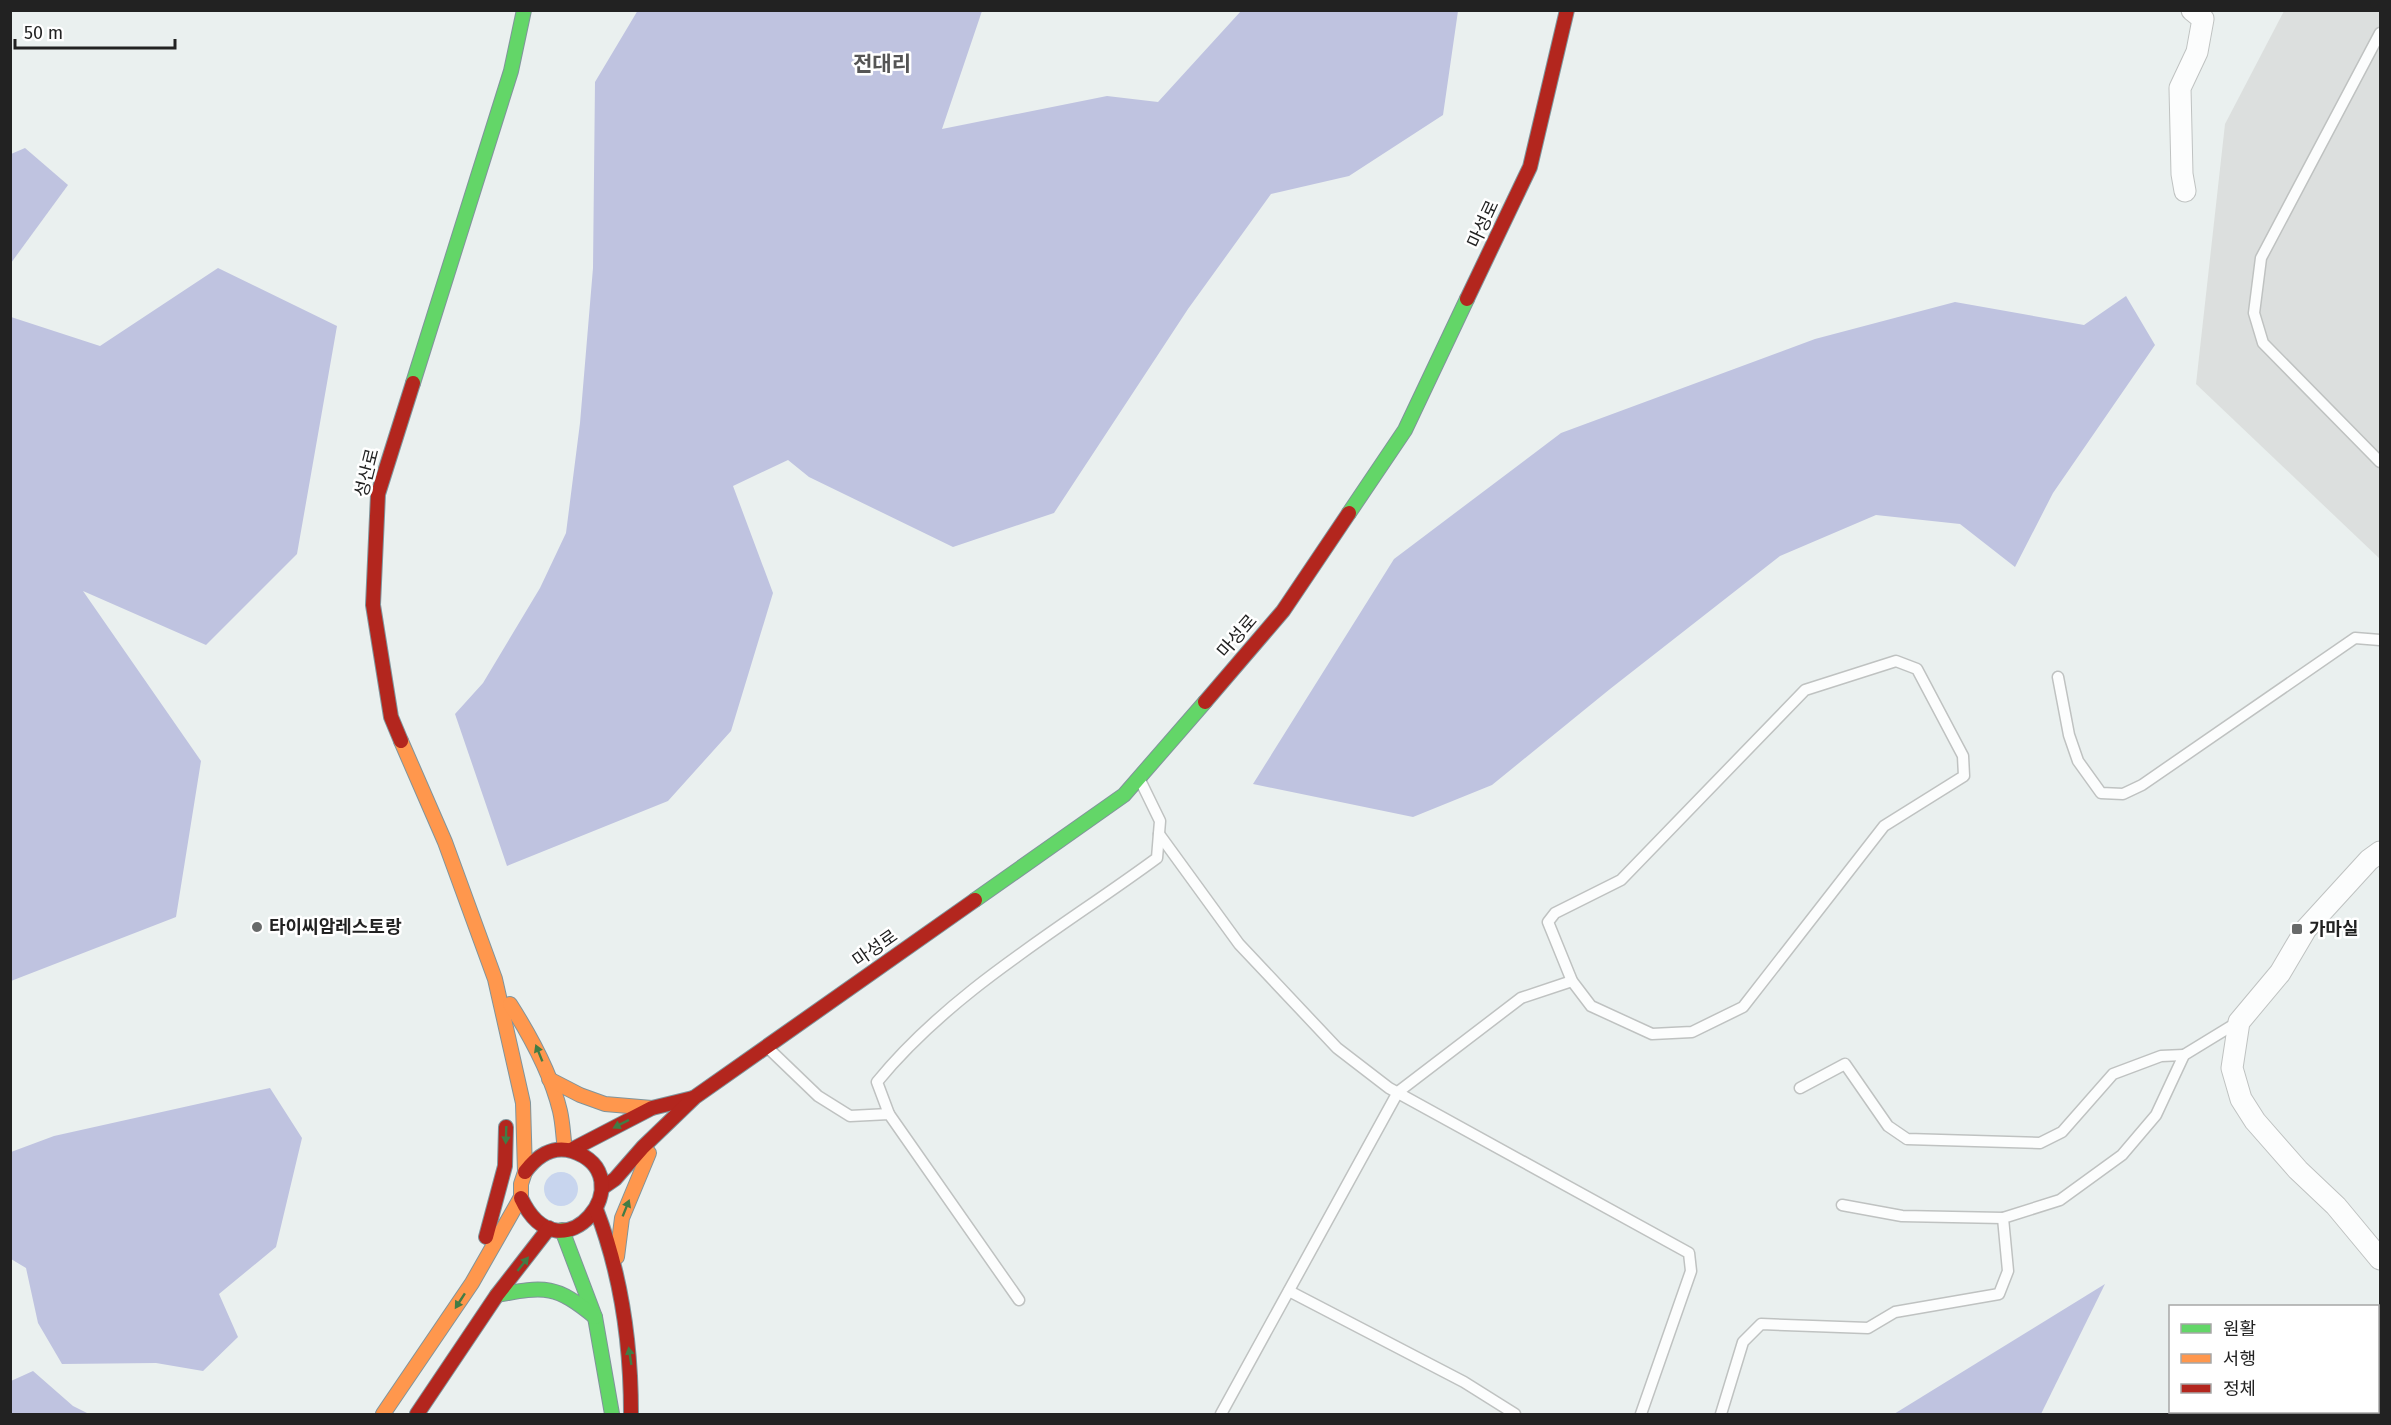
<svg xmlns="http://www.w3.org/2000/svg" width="2391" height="1425" viewBox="0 0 2391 1425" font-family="'Fira Sans','Noto Sans KR',sans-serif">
<rect width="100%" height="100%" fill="#eaf0ef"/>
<polygon fill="#dcdfde" points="2284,11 2380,11 2380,559 2196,384 2225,124"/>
<circle fill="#c8d5ee" cx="561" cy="1189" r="17"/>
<g fill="#bfc3e0">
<polygon points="638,10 982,11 942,129 1107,96 1158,102 1241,11 1458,11 1443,115 1349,176 1271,194 1188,309 1054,513 953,547 809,477 788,460 733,486 773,593 731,731 668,801 507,866 455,714 483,683 540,588 566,533 580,423 593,268 595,82"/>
<polygon points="25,148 68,185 11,263 11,154"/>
<polygon points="218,268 337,326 297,554 206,645 83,591 201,761 176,917 11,981 11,317 100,346"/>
<polygon points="2126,296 2155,345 2053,493 2015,567 1960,524 1876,515 1780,556 1610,689 1492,785 1413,817 1253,784 1394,559 1561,433 1815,339 1955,302 2084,325"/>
<polygon points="270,1088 302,1138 276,1247 219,1294 238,1337 203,1371 156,1363 62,1364 38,1323 26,1268 11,1259 11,1152 54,1136"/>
<polygon points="2105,1284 2041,1414 1894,1414"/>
<polygon points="33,1371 73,1406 89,1414 11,1414 11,1381"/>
</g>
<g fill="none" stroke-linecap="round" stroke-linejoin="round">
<defs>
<g id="lane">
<polyline points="2380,33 2261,258 2254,313 2263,343 2380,462"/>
<polygon points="1896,661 1917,669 1963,756 1964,776 1884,826 1743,1007 1692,1032 1652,1034 1591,1006 1572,981 1548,922 1555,913 1621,880 1805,690"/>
<polyline points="2058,677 2069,735 2078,761 2101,793 2123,794 2142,785 2355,638 2380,640"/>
<polyline points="1159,834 1239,944 1337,1048 1389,1088 1689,1253 1691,1271 1641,1414"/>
<polyline points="767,1047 818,1096 850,1116 889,1114 1019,1300"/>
<polyline points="1800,1088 1845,1064 1888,1126 1907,1139 2040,1143 2062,1132 2113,1074 2161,1056 2184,1055"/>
<path d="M889,1114L877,1082C952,990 1062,928 1157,858L1160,821L1140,780"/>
<polyline points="1842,1205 1902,1216 2003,1218"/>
<polyline points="1289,1291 1464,1382 1515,1414"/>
<polyline points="1221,1414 1398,1092 1521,998 1572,981"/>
<polyline points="1721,1414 1743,1342 1761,1324 1868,1328 1895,1312 1999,1294 2008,1271 2003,1218 2060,1200 2122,1155 2156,1115 2184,1055 2238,1022"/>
</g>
<g id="street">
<polyline points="2185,191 2182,174 2180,88 2197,52 2203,19 2192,10"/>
<polyline points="2380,852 2369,860 2306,929 2280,973 2239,1022 2232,1068 2241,1099 2255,1121 2298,1170 2336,1206 2380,1259"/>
</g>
<g id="fast">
<polyline points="413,383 511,71 524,10"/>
<polyline points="1349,513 1405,430 1467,299"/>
<polyline points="975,900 1124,795 1205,702"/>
<polyline points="562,1230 595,1317 612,1414"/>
<path d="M497,1295C546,1286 556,1285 595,1317"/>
</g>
<g id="slow">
<polyline points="401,741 445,842 495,979 523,1103 525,1172 521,1184 521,1198"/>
<path d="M510,1004C531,1037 551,1073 560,1111C563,1124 563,1136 565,1149"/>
<polyline points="549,1079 580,1095 605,1104 652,1108"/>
<polyline points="617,1257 622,1218 649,1153"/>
<polyline points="383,1414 472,1283 521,1197"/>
</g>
<g id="jam">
<polyline points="1467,299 1530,167 1567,10"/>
<polyline points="1205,702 1283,611 1349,513"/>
<polyline points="401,741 391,717 373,605 378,494 413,383"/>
<polyline points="571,1150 652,1108 693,1098"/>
<polyline points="602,1188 615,1179 643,1147 695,1097 975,900"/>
<path d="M521,1198C561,1284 647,1176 572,1151C552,1145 536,1157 525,1172"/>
<path d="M596,1209C622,1276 631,1343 631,1414"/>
<polyline points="486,1237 505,1166 506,1127"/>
<polyline points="417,1414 497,1295 549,1228"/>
</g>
</defs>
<use href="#lane" stroke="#bfc2c1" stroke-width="13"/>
<use href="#street" stroke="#bfc2c1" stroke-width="23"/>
<use href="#fast" stroke="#80949b" stroke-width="16"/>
<use href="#slow" stroke="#80949b" stroke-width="16"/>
<use href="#jam" stroke="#80949b" stroke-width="16"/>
<use href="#lane" stroke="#fcfdfd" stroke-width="10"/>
<use href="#street" stroke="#fcfdfd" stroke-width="21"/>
<use href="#fast" stroke="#63d668" stroke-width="14"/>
<use href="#slow" stroke="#ff974d" stroke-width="14"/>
<use href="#jam" stroke="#b3261e" stroke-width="14"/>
</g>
<defs><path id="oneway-solid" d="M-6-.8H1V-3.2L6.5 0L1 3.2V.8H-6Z" transform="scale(1.5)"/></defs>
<g fill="#427c45">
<use href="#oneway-solid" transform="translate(539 1053) rotate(-112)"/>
<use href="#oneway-solid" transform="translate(621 1124) rotate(153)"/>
<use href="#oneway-solid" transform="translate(506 1135) rotate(92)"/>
<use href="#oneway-solid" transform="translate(626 1208) rotate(-68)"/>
<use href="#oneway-solid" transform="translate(523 1264) rotate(-52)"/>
<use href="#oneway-solid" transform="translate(460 1301) rotate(123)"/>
<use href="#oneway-solid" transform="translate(630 1356) rotate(-99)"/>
</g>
<g fill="#686a6a" stroke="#fff" stroke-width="2">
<circle cx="257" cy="927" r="6"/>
<rect x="2291" y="923" width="12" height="12" rx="3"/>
</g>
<g text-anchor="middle" stroke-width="5" stroke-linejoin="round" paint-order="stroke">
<g font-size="18" fill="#222" stroke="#fff">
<text transform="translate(1483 224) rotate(-65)" y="6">마성로</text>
<text transform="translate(367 473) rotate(-76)" y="6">성산로</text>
<text transform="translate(1237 636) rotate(-49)" y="6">마성로</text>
<text transform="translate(875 948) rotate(-35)" y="6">마성로</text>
</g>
<g font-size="18" font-weight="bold" fill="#222" stroke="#fff" text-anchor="start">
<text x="269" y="933">타이씨암레스토랑</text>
<text x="2309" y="935">가마실</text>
</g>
<g font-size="21" font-weight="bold" fill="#555" stroke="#fff">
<text x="882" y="71">전대리</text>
</g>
</g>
<rect width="2391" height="1425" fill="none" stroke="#222222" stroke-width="24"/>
<rect x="2169" y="1305" width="210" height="108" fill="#ffffff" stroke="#a7a7a7" stroke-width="1.5"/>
<rect x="2181" y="1324" width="30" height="9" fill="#63d668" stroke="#a7a7a7" stroke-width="1.5"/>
<text x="2223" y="1335" font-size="18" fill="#222222">원활</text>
<rect x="2181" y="1354" width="30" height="9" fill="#ff974d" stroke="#a7a7a7" stroke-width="1.5"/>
<text x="2223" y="1365" font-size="18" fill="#222222">서행</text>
<rect x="2181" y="1384" width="30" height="9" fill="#b3261e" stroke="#a7a7a7" stroke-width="1.5"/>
<text x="2223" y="1395" font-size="18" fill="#222222">정체</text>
<path d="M15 39v9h160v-9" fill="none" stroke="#222222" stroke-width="3"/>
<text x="24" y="39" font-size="18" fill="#222222" stroke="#ffffff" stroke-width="4.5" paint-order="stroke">50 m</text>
</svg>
